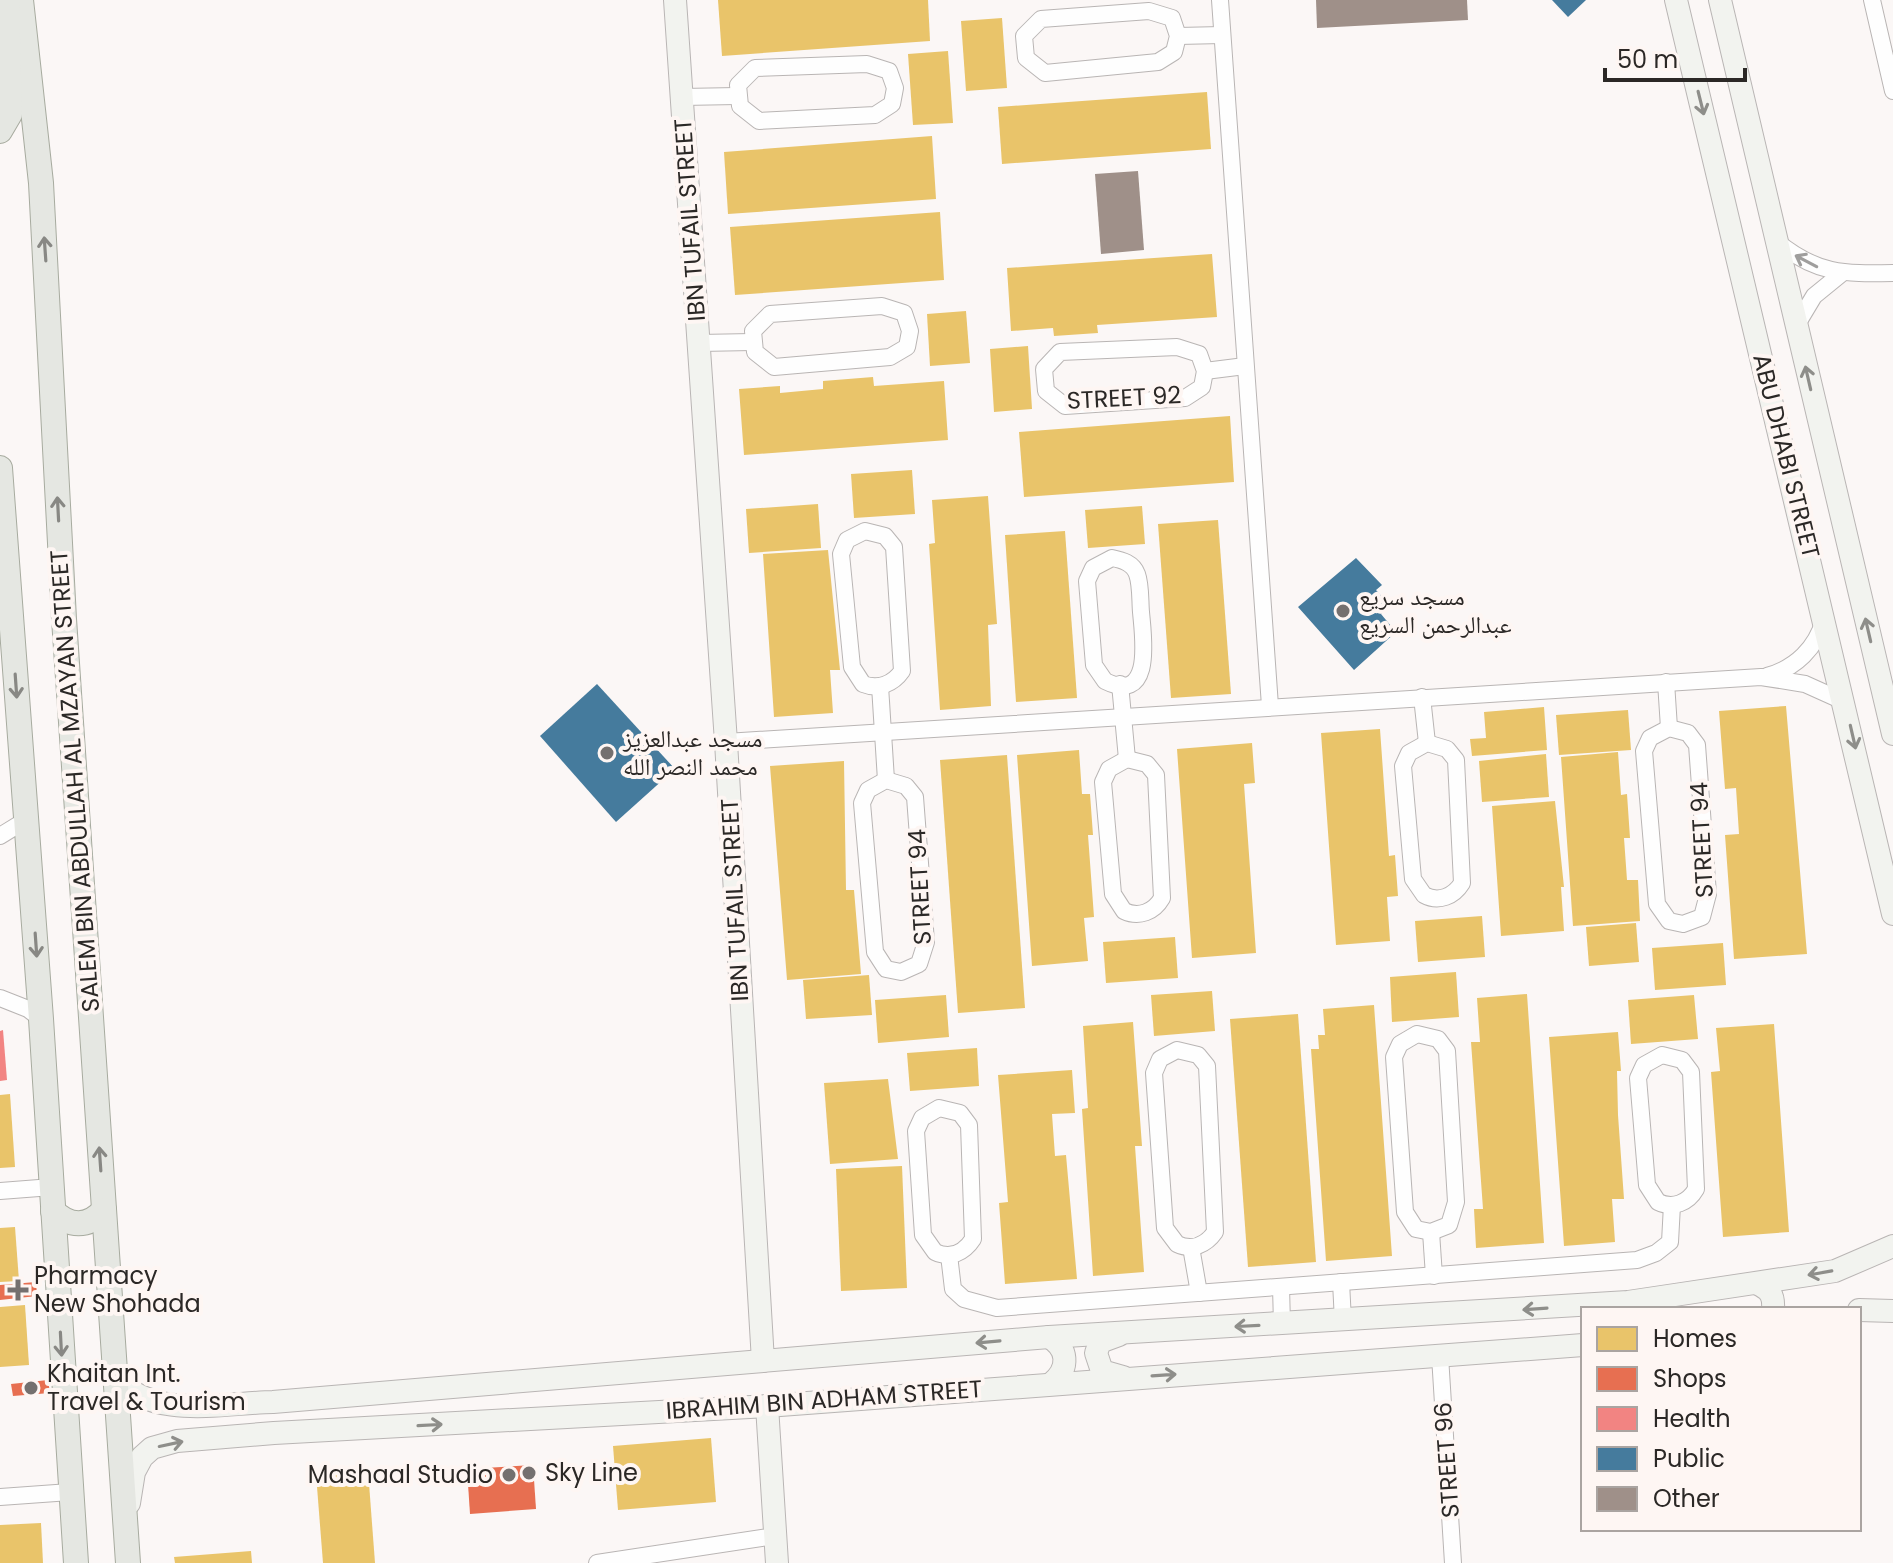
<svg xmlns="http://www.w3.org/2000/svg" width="1893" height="1563" viewBox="0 0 1893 1563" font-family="Poppins,'Noto Naskh Arabic',sans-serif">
<rect width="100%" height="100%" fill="#fbf7f6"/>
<g fill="#e9c46a">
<polygon points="718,0 928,0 930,41 722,56"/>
<polygon points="1002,18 1007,88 966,91 961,21"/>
<polygon points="948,51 953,123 913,125 908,54"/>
<polygon points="1207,92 1211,149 1002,164 998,107"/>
<polygon points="932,136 936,199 728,214 724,152"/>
<polygon points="940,212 944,280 735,295 730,227"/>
<polygon points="1212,254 1217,317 1097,325 1098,333 1054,336 1053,328 1011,331 1007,268"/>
<polygon points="966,311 970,363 930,366 927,314"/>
<polygon points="1028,346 1032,409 994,412 990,349"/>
<polygon points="873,377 874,386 944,381 948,440 744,455 739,389 780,386 780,393 823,389 823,381"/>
<polygon points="1230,416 1234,482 1024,497 1019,432"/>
<polygon points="912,470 915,514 854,518 851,474"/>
<polygon points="988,496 997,624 988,625 991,706 940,710 929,544 935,543 932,500"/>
<polygon points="818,504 821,548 749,553 746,509"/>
<polygon points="1142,506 1145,544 1088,548 1085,510"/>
<polygon points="1218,520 1231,694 1171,698 1158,524"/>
<polygon points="1065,531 1077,698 1016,702 1005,535"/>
<polygon points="828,550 840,670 830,670 833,713 774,717 763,554"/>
<polygon points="1786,706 1807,954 1734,959 1725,835 1739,834 1736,788 1725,789 1719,711"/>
<polygon points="1544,707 1547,750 1472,756 1470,739 1486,738 1484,712"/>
<polygon points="1628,710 1631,750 1559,755 1556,715"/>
<polygon points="1380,729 1389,856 1395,855 1398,896 1387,897 1390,941 1336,945 1321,733"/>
<polygon points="1252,743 1255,783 1244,784 1256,953 1192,958 1177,749"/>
<polygon points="1079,750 1082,794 1090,794 1093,835 1088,835 1094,917 1084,918 1088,961 1032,966 1017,755"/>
<polygon points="1618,752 1621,795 1627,794 1630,838 1624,838 1627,880 1638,880 1640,921 1573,926 1561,757"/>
<polygon points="1546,754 1549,797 1482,802 1479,761"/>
<polygon points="1007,755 1025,1008 958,1013 940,760"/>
<polygon points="844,761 846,890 854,890 861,974 787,980 770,766"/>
<polygon points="1555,801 1564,887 1561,887 1564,931 1501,936 1492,806"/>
<polygon points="1482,916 1485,957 1418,962 1415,921"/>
<polygon points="1636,923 1639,962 1589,966 1586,927"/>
<polygon points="1175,937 1178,978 1106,983 1103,942"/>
<polygon points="1723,943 1726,985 1655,990 1652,948"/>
<polygon points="1456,972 1459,1017 1392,1022 1390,977"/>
<polygon points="869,975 872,1015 806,1019 803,980"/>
<polygon points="1212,991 1215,1031 1154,1036 1151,995"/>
<polygon points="1527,994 1544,1243 1476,1248 1474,1209 1483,1209 1471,1042 1480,1042 1477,998"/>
<polygon points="946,995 949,1037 878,1043 875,1000"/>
<polygon points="1694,995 1698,1039 1631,1044 1628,1000"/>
<polygon points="1374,1005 1392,1256 1326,1261 1311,1049 1319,1049 1318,1035 1325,1035 1323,1009"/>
<polygon points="1298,1014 1316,1262 1248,1267 1230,1019"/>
<polygon points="1133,1022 1142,1146 1135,1146 1144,1272 1093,1276 1082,1109 1088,1108 1083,1026"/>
<polygon points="1774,1024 1789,1232 1723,1237 1711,1072 1720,1071 1716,1028"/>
<polygon points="1618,1032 1621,1071 1617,1071 1618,1115 1624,1199 1612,1199 1615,1242 1564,1246 1549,1037"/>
<polygon points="977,1048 979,1086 910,1091 907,1053"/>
<polygon points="1072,1070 1075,1113 1052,1114 1055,1156 1066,1155 1077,1279 1005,1284 999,1203 1008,1202 998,1075"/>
<polygon points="888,1079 898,1159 830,1164 824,1083"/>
<polygon points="10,1094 15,1167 0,1168 0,1095"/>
<polygon points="902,1166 907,1288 841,1291 836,1169"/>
<polygon points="15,1227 19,1281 0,1282 0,1228"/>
<polygon points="25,1305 29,1365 0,1367 0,1307"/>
<polygon points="711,1438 716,1502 618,1510 613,1446"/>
<polygon points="368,1470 375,1563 323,1563 316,1474"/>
<polygon points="41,1523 43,1563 0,1563 0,1525"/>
<polygon points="251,1551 252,1563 175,1563 174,1557"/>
</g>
<g fill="#e76f51">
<polygon points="36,1282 37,1296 0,1300 0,1285"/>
<polygon points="48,1380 50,1393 13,1396 11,1384"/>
<polygon points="533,1465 536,1509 470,1514 467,1469"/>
</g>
<polygon fill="#f28482" points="3,1030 7,1080 0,1081 0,1031"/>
<g fill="#457b9d">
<polygon points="1552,0 1586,0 1568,17"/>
<polygon points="1356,558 1382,585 1376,590 1390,606 1381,614 1396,632 1354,670 1298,607"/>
<polygon points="597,684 675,769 616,822 540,736"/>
</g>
<g fill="#9f9089">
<polygon points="1316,0 1467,0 1468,20 1317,28"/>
<polygon points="1138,171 1144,250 1101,254 1095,174"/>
</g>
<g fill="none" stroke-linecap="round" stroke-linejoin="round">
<defs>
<g id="street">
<polyline points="1220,0 1270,706"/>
<polyline points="1872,0 1893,91"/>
<polygon points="1149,11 1172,18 1178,36 1174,52 1158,62 1045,73 1026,58 1024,36 1041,19"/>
<polyline points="1178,36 1222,35"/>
<polygon points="867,64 889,71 895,88 892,104 875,115 759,121 740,106 738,85 755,68"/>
<polyline points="682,97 737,96"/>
<path d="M1776,241C1816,274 1843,274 1893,273"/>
<polygon points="882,306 904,313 910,331 907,347 890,357 774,367 755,352 753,331 770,314"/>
<polyline points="1796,326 1814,296 1841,274"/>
<polyline points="699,343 752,342"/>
<polygon points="1177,347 1199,354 1205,371 1202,387 1185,398 1065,406 1046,391 1044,369 1060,352"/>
<polyline points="1205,371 1245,366"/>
<path d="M865,531L885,536L894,547L902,671C893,684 878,690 863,684L852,667L841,554L847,540Z"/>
<path d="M1112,558C1122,560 1133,563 1137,574C1141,585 1140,601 1141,612C1143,636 1154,705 1105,681L1094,665L1087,581L1093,568Z"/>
<path d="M1767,676C1796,668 1816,648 1824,620"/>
<polyline points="1666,682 1669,728"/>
<polyline points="1120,684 1127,759"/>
<polyline points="880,686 886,780"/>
<polyline points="1422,697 1427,743"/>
<polygon points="1669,728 1688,733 1697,745 1708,894 1702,917 1683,924 1669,921 1657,904 1644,751 1650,738"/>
<polyline points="726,742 1761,677 1805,684 1845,702"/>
<path d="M1427,743L1447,749L1456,760L1462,883C1454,896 1439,903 1424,895L1413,879L1403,766L1409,753Z"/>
<path d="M1127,759L1147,764L1156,775L1162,898C1154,912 1139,918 1124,911L1113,894L1103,782L1109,769Z"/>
<polygon points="886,780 906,786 915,797 926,942 919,964 901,972 886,969 875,952 862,803 868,790"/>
<polyline points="0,836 26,820"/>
<polyline points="0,998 28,1009 41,1019"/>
<polygon points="1417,1034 1438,1039 1447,1051 1456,1202 1449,1225 1431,1232 1416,1229 1405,1212 1394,1057 1400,1044"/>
<path d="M1177,1050L1198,1055L1207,1066L1215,1232C1206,1245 1192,1251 1177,1244L1165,1228L1154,1073L1160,1059Z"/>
<path d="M1662,1055L1682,1060L1691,1072L1696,1189C1688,1203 1673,1209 1658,1202L1647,1185L1638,1078L1644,1065Z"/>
<path d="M939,1108L960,1113L969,1125L973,1239C964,1253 950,1259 935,1252L923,1235L916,1131L922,1118Z"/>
<polyline points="0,1191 52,1187"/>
<polyline points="1431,1232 1434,1276"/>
<polyline points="1191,1247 1199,1293"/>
<polyline points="949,1255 953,1289 964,1299 997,1308 1637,1260 1656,1253 1670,1242 1672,1205"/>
<polyline points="1341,1282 1343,1321"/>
<polyline points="1281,1287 1282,1324"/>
<polyline points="1440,1356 1453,1563"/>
<polyline points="0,1497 70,1492"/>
<polyline points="597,1563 775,1536"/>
</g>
<g id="secondary">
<polyline points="675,0 726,742 763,1361"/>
<polyline points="1676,0 1893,914"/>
<polyline points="1720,0 1893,734"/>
<path d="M1758,1284C1770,1290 1774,1295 1773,1309"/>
<polyline points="1859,1310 1893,1311"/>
<polyline points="1119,1335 1100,1342 1096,1353 1102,1371 1123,1377"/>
<path d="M1049,1337C1068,1348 1070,1368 1052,1383"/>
<path d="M116,1377C150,1420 223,1403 273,1402L1049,1337L1628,1302L1835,1271L1893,1246"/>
<polyline points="767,1406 777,1563"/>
<polyline points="129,1503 134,1472 142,1457 152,1448 177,1441 274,1433 767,1406 1583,1345"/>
</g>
<g id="primary">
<polyline points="21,0 41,183 64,619 128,1563"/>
<polyline points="0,131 10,114 7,0"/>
<polyline points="0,468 41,1019 76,1563"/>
<path d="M53,1211C69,1227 88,1228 104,1210"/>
</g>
</defs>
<use href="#street" stroke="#b9b5b4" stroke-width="18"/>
<use href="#secondary" stroke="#b9b5b4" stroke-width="24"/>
<use href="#primary" stroke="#a7ab9f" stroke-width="26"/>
<use href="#street" stroke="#fefefe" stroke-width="16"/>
<use href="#secondary" stroke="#f2f3ef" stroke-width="22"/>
<use href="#primary" stroke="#e5e7e2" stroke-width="24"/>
</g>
<defs><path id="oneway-shaft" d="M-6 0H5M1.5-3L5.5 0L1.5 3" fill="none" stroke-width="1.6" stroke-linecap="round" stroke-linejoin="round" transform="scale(2)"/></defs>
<g stroke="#8e8e8a">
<use href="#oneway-shaft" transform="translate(1701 103) rotate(76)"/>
<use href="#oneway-shaft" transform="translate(1808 378) rotate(-103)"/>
<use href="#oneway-shaft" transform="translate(1868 630) rotate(-103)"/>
<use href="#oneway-shaft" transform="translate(1853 737) rotate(77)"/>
<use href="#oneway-shaft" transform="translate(1820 1273) rotate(170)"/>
<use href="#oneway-shaft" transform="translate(1535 1309) rotate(176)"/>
<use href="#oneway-shaft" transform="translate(1247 1326) rotate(177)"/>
<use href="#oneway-shaft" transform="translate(988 1342) rotate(175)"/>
<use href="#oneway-shaft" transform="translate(1164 1375) rotate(-4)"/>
<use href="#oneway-shaft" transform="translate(430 1425) rotate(-3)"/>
<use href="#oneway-shaft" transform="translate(171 1444) rotate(-12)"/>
</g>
<g stroke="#888884">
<use href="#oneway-shaft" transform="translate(45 249) rotate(-94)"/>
<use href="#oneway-shaft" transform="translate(58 509) rotate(-93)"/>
<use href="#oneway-shaft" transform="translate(16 686) rotate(86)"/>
<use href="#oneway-shaft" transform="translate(36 945) rotate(86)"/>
<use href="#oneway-shaft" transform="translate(100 1159) rotate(-94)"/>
<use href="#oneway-shaft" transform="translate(61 1344) rotate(87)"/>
</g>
<use stroke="#9f9e9d" href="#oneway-shaft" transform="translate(1806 261) rotate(-152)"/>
<g fill="#74706f" stroke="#fef6f3" stroke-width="3">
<circle cx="1343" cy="611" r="8"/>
<circle cx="607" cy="753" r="8"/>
<path d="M14 1278h8v8h8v8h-8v8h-8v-8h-8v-8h8z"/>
<circle cx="31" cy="1388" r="8"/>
<circle cx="529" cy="1473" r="8"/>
<circle cx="509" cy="1475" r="8"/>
</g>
<g text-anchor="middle" stroke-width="8" stroke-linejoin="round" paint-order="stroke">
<g font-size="24" fill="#2b2826" stroke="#fef6f3">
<text transform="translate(690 220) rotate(-94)" y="8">IBN TUFAIL STREET</text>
<text transform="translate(1124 398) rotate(-3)" y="8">STREET 92</text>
<text transform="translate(1786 456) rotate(76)" y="8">ABU DHABI STREET</text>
<text transform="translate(75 781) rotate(-94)" y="8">SALEM BIN ABDULLAH AL MZAYAN STREET</text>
<text transform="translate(1702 840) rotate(-93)" y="8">STREET 94</text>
<text transform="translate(920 887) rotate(-93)" y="8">STREET 94</text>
<text transform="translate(735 900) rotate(-93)" y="8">IBN TUFAIL STREET</text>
<text transform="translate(824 1400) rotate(-4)" y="8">IBRAHIM BIN ADHAM STREET</text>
<text transform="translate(1447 1460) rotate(-94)" y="8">STREET 96</text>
</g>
<g font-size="24" fill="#2b2826" stroke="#fef6f3" text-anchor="start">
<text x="1359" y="605">مسجد سريع<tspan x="1359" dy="28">عبدالرحمن السريع</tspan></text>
<text x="623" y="747">مسجد عبدالعزيز<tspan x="623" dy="28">محمد النصر الله</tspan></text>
<text x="34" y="1284">Pharmacy<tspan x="34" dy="28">New Shohada</tspan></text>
<text x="47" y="1382">Khaitan Int.<tspan x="47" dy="28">Travel &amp; Tourism</tspan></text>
<text x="545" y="1481">Sky Line</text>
<text x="493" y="1483" text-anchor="end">Mashaal Studio</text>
</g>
</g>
<rect x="1581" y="1307" width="280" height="224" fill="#fef6f3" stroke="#aaa4a1" stroke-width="2"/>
<rect x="1597" y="1327" width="40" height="24" fill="#e9c46a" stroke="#aaa4a1" stroke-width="2"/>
<text x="1653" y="1347" font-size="24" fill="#2b2826">Homes</text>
<rect x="1597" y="1367" width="40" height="24" fill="#e76f51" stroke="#aaa4a1" stroke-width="2"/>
<text x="1653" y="1387" font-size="24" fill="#2b2826">Shops</text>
<rect x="1597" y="1407" width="40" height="24" fill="#f28482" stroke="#aaa4a1" stroke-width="2"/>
<text x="1653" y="1427" font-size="24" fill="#2b2826">Health</text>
<rect x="1597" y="1447" width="40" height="24" fill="#457b9d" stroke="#aaa4a1" stroke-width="2"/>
<text x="1653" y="1467" font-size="24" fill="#2b2826">Public</text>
<rect x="1597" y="1487" width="40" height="24" fill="#9f9089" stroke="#aaa4a1" stroke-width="2"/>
<text x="1653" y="1507" font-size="24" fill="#2b2826">Other</text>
<path d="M1605 68v12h140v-12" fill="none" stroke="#2b2826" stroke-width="4"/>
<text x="1617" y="68" font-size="24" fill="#2b2826" stroke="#fef6f3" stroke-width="6" paint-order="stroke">50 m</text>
</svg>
